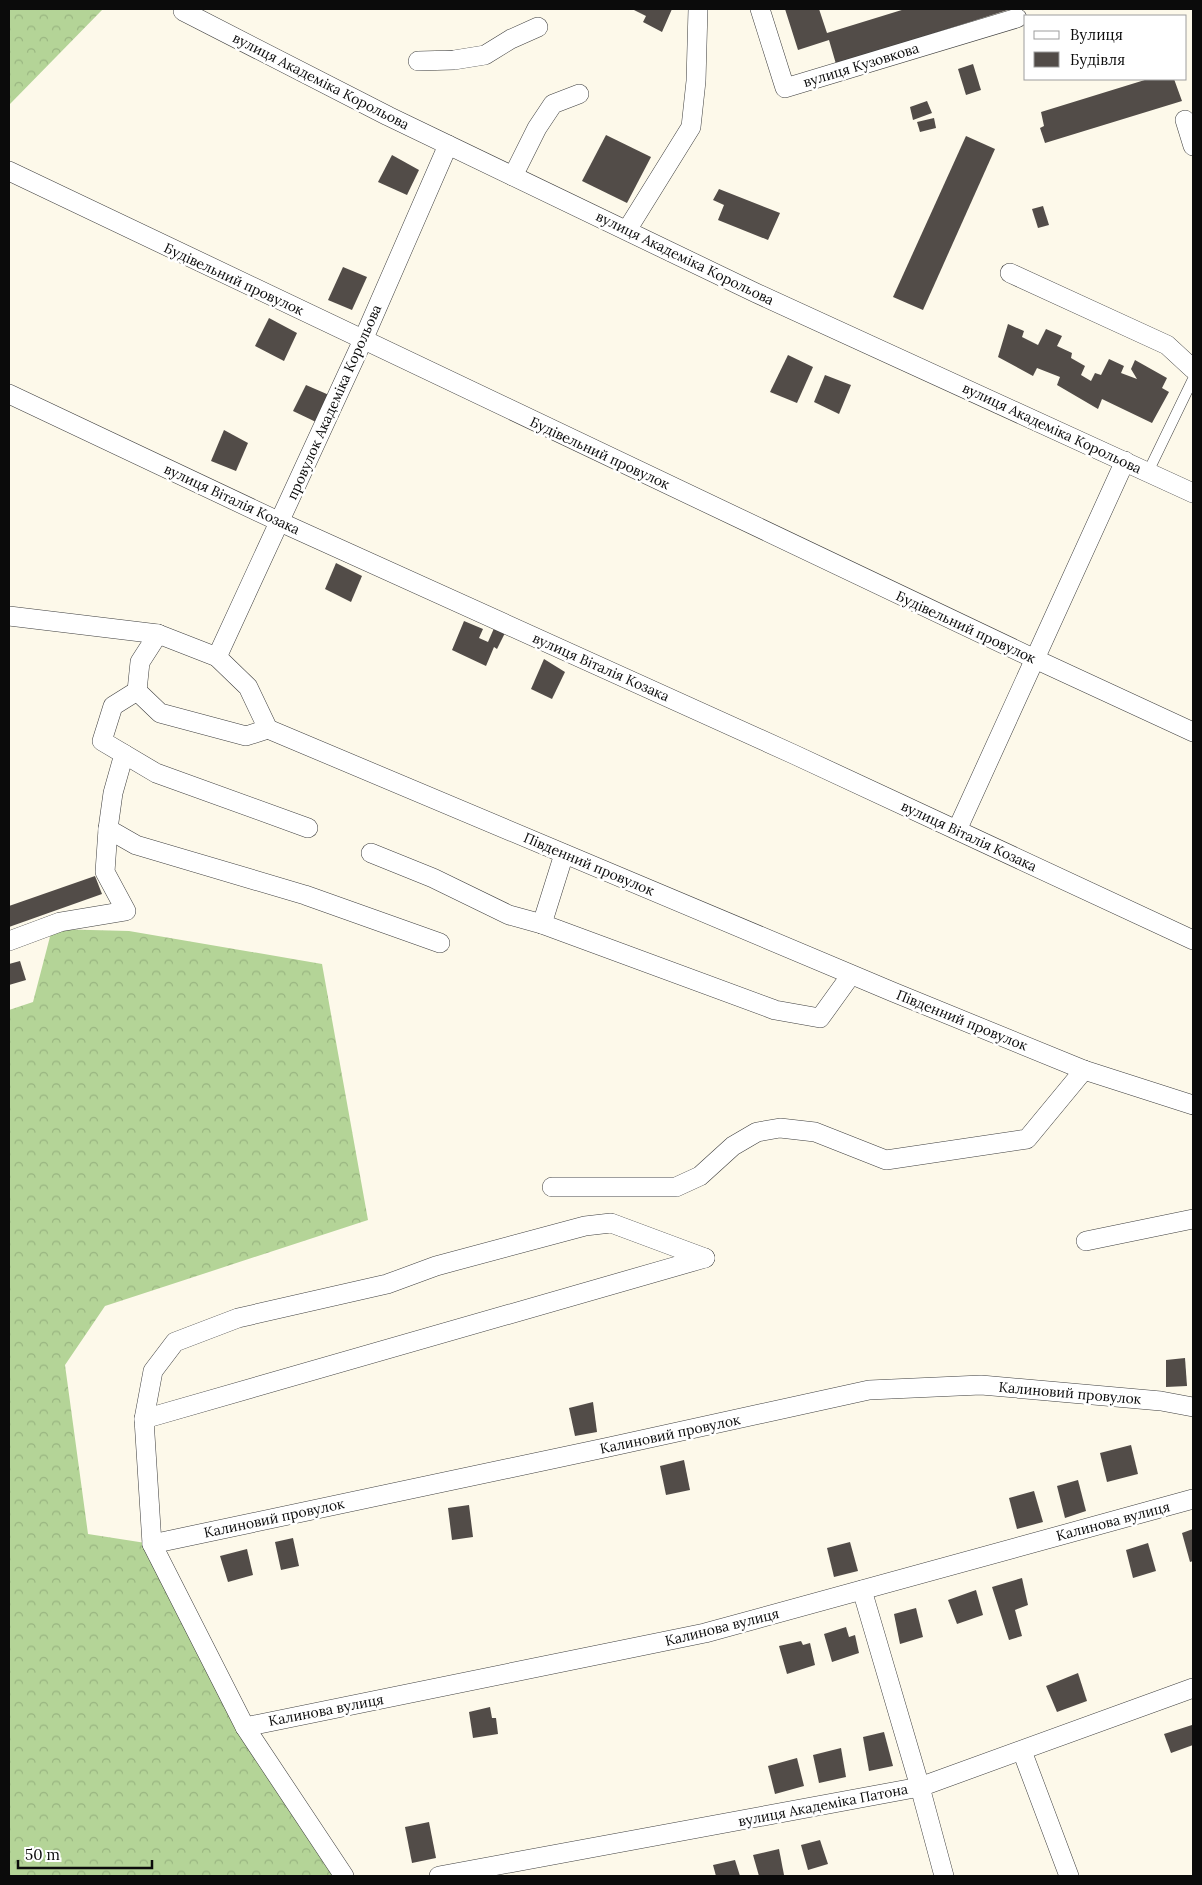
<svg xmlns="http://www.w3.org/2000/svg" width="1202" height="1885" viewBox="0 0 1202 1885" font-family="Lora,serif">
<defs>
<pattern id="forest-crowns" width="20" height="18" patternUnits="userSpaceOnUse" patternTransform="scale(1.25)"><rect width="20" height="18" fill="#b4d497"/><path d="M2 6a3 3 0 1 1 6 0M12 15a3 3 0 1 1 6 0" fill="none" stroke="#99b581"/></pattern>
</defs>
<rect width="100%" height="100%" fill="#fdf9ea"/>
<g fill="url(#forest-crowns)">
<polygon points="9,9 103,9 9,105"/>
<polygon points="52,929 129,931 322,964 368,1220 105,1306 65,1365 88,1534 152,1544 245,1727 344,1876 9,1876 9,1010 33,1002"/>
</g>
<g fill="#524c48">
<polygon points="632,9 672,9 662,32 643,22 646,16"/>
<polygon points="785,9 819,9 827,33 905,9 1011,9 836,64 829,40 798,50"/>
<polygon points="973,64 981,90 966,95 958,69"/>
<polygon points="1148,79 1174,79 1182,101 1045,143 1040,128 1044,126 1041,112"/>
<polygon points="927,101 932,113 913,120 910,107"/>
<polygon points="934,118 936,128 920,132 917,122"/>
<polygon points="606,135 651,157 627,203 582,181"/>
<polygon points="966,136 995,149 923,310 893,297"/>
<polygon points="392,155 419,170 407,195 378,182"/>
<polygon points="719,189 780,213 768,240 718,220 724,205 713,200"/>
<polygon points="1043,206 1049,225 1038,228 1032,209"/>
<polygon points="343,267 367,277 352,310 328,300"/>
<polygon points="269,318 297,333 284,361 255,346"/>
<polygon points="1008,324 1024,331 1022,337 1038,345 1046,329 1062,336 1057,346 1072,353 1071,358 1085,366 1081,375 1091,381 1095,373 1101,375 1109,359 1124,366 1121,373 1137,379 1131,369 1135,360 1167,378 1162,388 1169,392 1152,423 1102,399 1098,409 1057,385 1060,377 1037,368 1033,376 998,357"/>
<polygon points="788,355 813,367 797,403 770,392"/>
<polygon points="825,375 851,385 839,414 814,402"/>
<polygon points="306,385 329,395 316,422 293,411"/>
<polygon points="224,430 248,443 236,471 211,461"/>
<polygon points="336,563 362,576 351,602 325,589"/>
<polygon points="464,621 483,629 479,638 488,642 495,626 506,631 497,649 494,647 486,666 452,650"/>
<polygon points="544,659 565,672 552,699 531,689"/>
<polygon points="95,876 102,894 9,927 9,906"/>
<polygon points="20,961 26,980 9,985 9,964"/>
<polygon points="1185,1358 1187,1386 1166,1387 1166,1360"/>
<polygon points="593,1402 597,1432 575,1436 569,1408"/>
<polygon points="1131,1445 1138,1474 1107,1482 1100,1453"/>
<polygon points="684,1460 690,1490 666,1495 660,1466"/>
<polygon points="1078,1480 1086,1511 1065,1518 1057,1486"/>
<polygon points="1034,1491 1043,1522 1017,1529 1009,1498"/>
<polygon points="469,1505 473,1537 452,1540 448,1508"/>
<polygon points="1193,1529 1193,1561 1190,1562 1182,1533"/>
<polygon points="293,1538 299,1566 281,1570 275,1542"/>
<polygon points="850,1542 858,1571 834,1577 827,1548"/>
<polygon points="1148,1543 1156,1571 1133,1578 1126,1550"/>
<polygon points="247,1549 253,1575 228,1582 220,1556"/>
<polygon points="1022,1578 1028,1605 1015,1610 1022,1636 1009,1640 992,1587"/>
<polygon points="976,1590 983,1615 957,1624 948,1600"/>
<polygon points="916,1608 923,1637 900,1644 894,1614"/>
<polygon points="846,1627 849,1637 855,1635 859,1653 832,1662 824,1634"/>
<polygon points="801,1641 803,1645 810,1643 815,1665 787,1674 779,1646"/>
<polygon points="1078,1673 1087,1701 1057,1712 1046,1686"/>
<polygon points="490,1707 492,1718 496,1718 498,1734 473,1738 469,1712"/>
<polygon points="1192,1725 1193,1745 1171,1753 1164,1734"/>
<polygon points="884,1732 893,1766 869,1771 863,1737"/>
<polygon points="841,1748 846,1777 819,1783 813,1755"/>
<polygon points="797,1758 804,1786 775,1794 768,1766"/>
<polygon points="429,1822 436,1858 412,1863 405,1827"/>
<polygon points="820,1840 828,1864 808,1870 801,1845"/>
<polygon points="779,1849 784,1875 759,1876 753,1855"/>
<polygon points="735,1860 740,1876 716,1876 713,1865"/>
</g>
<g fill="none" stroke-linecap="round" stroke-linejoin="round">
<defs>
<polyline id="lane" points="1148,472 1193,379"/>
<g id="street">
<polyline points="760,9 785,88 1017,18"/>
<polyline points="183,11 388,116 756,293 1193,493"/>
<polyline points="418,61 454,60 485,55 511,39 538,27"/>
<polyline points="1185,120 1193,146"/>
<polyline points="9,171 1035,659 1193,732"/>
<polyline points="513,176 537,128 553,104 579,94"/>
<polyline points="627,230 691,127 696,81 698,9"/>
<polyline points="1010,273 1167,345 1193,369"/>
<polyline points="9,394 280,522 793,754 1193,940"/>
<polyline points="9,616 158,634 217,657 248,687 268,729 893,992 1084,1070 1193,1105"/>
<polyline points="158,634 140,662 137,691 160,713 246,736 268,729"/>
<polyline points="217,657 363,340 448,145"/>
<polyline points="137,691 113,706 102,741 156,773 308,828"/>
<polyline points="124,754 113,793 108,829 136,845 305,895 440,943"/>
<polyline points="957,830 1125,461"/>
<polyline points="371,853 433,878 509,915 542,924"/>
<polyline points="564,854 542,924 775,1010 820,1018 851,975"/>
<polyline points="9,941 60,922 126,911 105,872 108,829"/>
<polyline points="552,1187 676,1187 700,1176 733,1146 757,1132 780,1128 815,1132 886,1160 1027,1139 1084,1070"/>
<polyline points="1086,1241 1193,1219"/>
<polyline points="144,1419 153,1371 175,1342 238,1318 387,1284 436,1266 585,1226 611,1223 705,1258"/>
<polyline points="152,1544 609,1447 869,1390 981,1385 1161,1401 1193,1407"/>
<polyline points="862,1590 920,1787 944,1876"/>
<polyline points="245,1727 705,1633 1193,1499"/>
<polyline points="1022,1751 1069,1876"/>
<polyline points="344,1876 245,1727 152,1544 144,1419 705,1258"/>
<polyline points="439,1876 920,1787 1193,1688"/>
</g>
</defs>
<use href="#lane" stroke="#3e3e3e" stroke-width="11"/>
<use href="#street" stroke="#3e3e3e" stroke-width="20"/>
<use href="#lane" stroke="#fff" stroke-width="10"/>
<use href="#street" stroke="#fff" stroke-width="19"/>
</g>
<g text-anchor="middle" stroke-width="5" stroke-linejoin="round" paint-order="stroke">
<g font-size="14" fill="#0b0b0b" stroke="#fff">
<text transform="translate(861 65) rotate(-17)" y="5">вулиця Кузовкова</text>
<text transform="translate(321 81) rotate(27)" y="5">вулиця Академіка Корольова</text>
<text transform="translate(685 258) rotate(26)" y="5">вулиця Академіка Корольова</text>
<text transform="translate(234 279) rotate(25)" y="5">Будівельний провулок</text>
<text transform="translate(334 402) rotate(-66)" y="5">провулок Академіка Корольова</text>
<text transform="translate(1052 428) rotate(25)" y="5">вулиця Академіка Корольова</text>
<text transform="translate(600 453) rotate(25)" y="5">Будівельний провулок</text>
<text transform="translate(232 499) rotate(25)" y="5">вулиця Віталія Козака</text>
<text transform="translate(966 627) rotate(25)" y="5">Будівельний провулок</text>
<text transform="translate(601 667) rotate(24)" y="5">вулиця Віталія Козака</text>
<text transform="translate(969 836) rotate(25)" y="5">вулиця Віталія Козака</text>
<text transform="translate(589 864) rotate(23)" y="5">Південний провулок</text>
<text transform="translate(962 1020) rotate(22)" y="5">Південний провулок</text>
<text transform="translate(1070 1393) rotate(5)" y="5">Калиновий провулок</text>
<text transform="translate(670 1434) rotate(-12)" y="5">Калиновий провулок</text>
<text transform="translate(274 1518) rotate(-12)" y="5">Калиновий провулок</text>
<text transform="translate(1113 1521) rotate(-15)" y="5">Калинова вулиця</text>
<text transform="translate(722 1627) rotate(-14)" y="5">Калинова вулиця</text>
<text transform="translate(326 1710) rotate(-11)" y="5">Калинова вулиця</text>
<text transform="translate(823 1805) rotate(-11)" y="5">вулиця Академіка Патона</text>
</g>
</g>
<rect width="1202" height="1885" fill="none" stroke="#0b0b0b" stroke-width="20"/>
<rect x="1024" y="15" width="162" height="65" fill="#ffffff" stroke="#9d9d9d"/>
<rect x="1034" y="31" width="25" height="8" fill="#ffffff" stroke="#9d9d9d"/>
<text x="1070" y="40" font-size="15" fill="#0b0b0b">Вулиця</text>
<rect x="1034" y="52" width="25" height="15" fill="#524c48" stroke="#9d9d9d"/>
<text x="1070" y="65" font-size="15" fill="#0b0b0b">Будівля</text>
<path d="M18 1860v8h134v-8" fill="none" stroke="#0b0b0b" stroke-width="2.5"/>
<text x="25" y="1860" font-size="15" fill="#0b0b0b" stroke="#ffffff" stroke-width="4" paint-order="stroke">50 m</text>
</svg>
